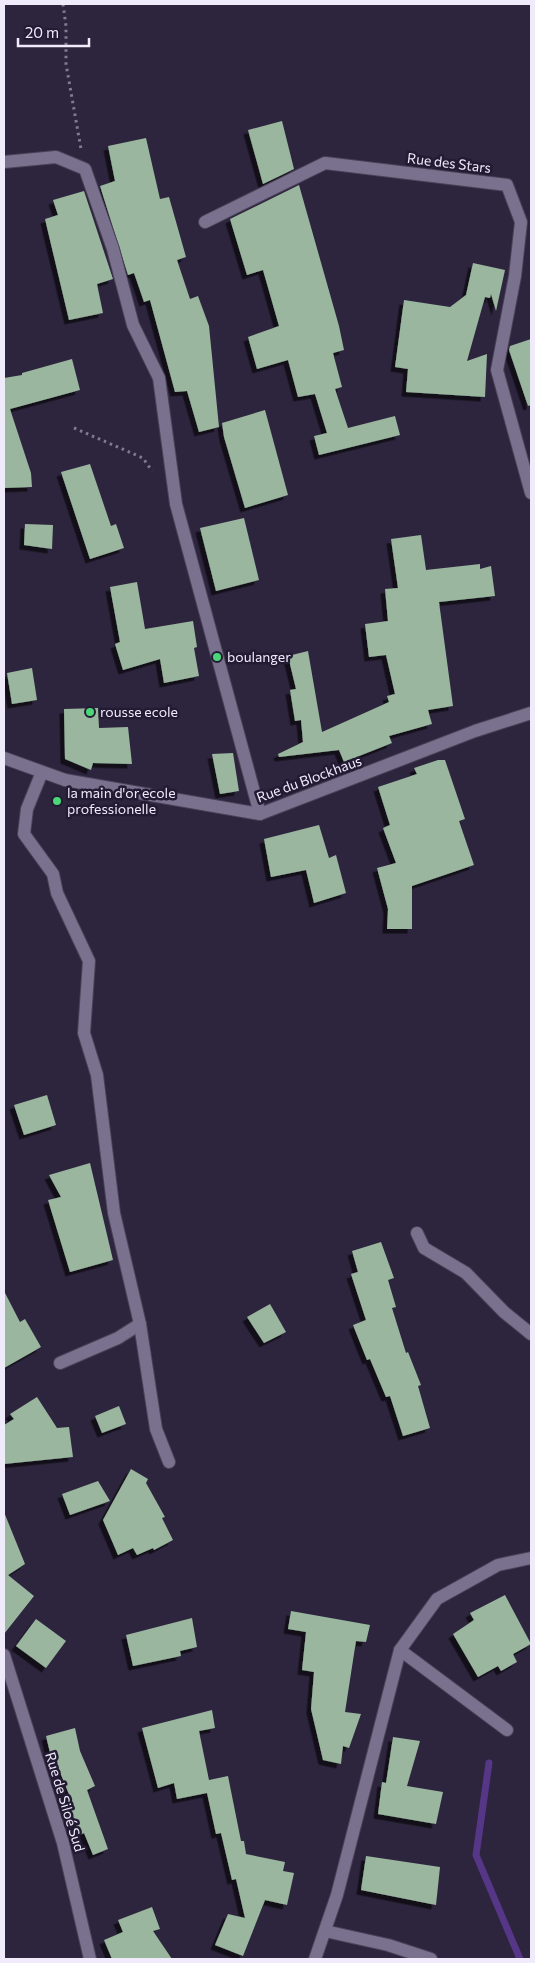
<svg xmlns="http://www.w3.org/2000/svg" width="535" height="1963" viewBox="0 0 535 1963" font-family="Commissioner,sans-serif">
<defs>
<filter id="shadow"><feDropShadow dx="-4.5" dy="4.5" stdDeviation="0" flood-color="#0009"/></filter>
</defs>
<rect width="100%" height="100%" fill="#2d253d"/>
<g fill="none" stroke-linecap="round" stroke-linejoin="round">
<polyline stroke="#563686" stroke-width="7" points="489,1763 476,1855 520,1959"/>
</g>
<g fill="#9ab69f" filter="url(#shadow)">
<polygon points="282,121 294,169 263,184 248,130"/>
<polygon points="146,138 160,199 169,197 186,257 177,260 190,299 198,296 209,326 219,427 199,432 187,391 175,392 150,300 144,302 134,273 128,275 100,186 115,181 108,146"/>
<polygon points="299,185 339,326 344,350 333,353 342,387 335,389 348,428 395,416 400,435 319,455 314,436 327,433 315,394 298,397 288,360 257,369 248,337 279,326 263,270 247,275 230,219"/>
<polygon points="84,191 113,279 97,284 103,313 69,320 45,219 58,215 53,200"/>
<polygon points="473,263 505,270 496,311 491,294 490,298 485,297 467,361 487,354 485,397 406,392 408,369 395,367 404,300 450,307 466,295"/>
<polygon points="531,339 531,405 528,406 509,350 510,346"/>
<polygon points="72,359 80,390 10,409 31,473 32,487 4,488 4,378 22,375 22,373"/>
<polygon points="265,410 288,495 245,508 224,437 222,423"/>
<polygon points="90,464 111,526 116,524 124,548 90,559 61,472"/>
<polygon points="244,518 259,580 216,591 200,528"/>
<polygon points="25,524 53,525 52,549 24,545"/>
<polygon points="421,535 426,570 480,564 480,569 491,566 495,596 439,602 453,706 428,710 432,724 389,736 392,743 344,762 339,750 279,757 278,754 303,742 301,720 295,721 290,690 296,689 288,656 308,651 322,732 389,702 387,696 395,694 386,655 369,657 365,624 388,621 385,589 398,588 391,539"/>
<polygon points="137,582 145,629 193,621 197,647 194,648 199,676 164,683 160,659 123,670 115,644 120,642 110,587"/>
<polygon points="32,668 37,700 12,704 7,673"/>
<polygon points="98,708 99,728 128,727 132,764 93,763 91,770 65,759 64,709"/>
<polygon points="233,753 239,791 220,794 212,754"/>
<polygon points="438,760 445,760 465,819 459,821 474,865 412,886 412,929 387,929 388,909 377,868 396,863 383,828 390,825 378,787 417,774 414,768"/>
<polygon points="319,825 329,858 336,855 346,893 314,903 306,870 271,877 264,839"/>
<polygon points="47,1095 56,1125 24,1135 14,1105"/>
<polygon points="90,1163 113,1260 70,1272 48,1200 61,1197 49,1175"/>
<polygon points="381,1242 394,1278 388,1280 396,1307 392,1308 406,1353 408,1352 421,1385 418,1386 430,1428 403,1436 390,1396 386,1397 370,1359 367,1360 353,1325 366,1320 351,1274 358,1272 352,1251"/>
<polygon points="4,1291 20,1322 25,1319 41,1347 4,1368"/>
<polygon points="270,1304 286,1332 264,1343 247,1317"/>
<polygon points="37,1397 57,1428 69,1427 73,1457 4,1464 4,1425 14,1419 10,1414"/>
<polygon points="119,1406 126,1424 102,1433 95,1416"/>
<polygon points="131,1469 148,1479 146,1483 165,1517 162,1518 173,1540 154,1550 153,1548 137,1555 133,1548 118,1555 103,1520"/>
<polygon points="98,1481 110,1501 70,1515 62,1494"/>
<polygon points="4,1512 25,1564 8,1575 34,1596 4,1634"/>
<polygon points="505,1595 531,1644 513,1654 517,1662 501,1671 498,1666 478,1677 453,1634 474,1620 470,1613"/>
<polygon points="291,1611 370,1625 366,1642 356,1641 345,1712 361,1714 349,1748 343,1746 341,1764 323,1760 311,1709 314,1672 302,1670 306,1632 288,1629"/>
<polygon points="192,1618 197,1647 180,1651 181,1656 133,1666 126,1635"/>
<polygon points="36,1619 66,1641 46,1668 16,1646"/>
<polygon points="212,1710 215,1728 199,1731 209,1780 228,1776 241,1841 244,1841 246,1854 285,1862 283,1871 294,1873 287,1905 265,1900 243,1956 215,1945 228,1914 245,1918 236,1879 232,1880 221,1833 216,1834 207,1793 177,1799 174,1783 158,1788 142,1728"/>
<polygon points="75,1728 80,1751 95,1786 87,1790 108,1849 93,1855 84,1833 80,1835 71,1810 75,1809 55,1760 52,1761 46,1736"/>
<polygon points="393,1737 420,1741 407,1786 443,1792 436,1824 378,1814 382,1782 386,1783"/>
<polygon points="366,1856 440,1867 436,1905 361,1890"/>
<polygon points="152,1907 160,1929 153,1931 172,1959 112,1959 104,1940 123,1932 118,1920"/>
</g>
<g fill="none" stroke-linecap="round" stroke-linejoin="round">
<defs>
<g id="minor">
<polyline points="4,162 56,157 85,169 113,249 133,325 159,378 176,504 260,814"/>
<polyline points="205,222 325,163 507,185 521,222 515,276 497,370 531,493"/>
<polyline points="4,758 65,780 260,814 475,731 531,713"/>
<polyline points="42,772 27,809 24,834 53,874 57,893 89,961 84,1033 97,1075 114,1213 140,1324 156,1429 169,1462"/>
<polyline points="417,1233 424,1248 466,1273 504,1312 531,1334"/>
<polyline points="60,1363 118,1338 140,1324"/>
<polyline points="400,1650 507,1730"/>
<polyline points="4,1655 63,1843 90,1959"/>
<polyline points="325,1931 388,1945 431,1959"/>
<polyline points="315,1959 337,1895 400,1650 437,1599 498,1565 531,1558"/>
</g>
</defs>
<use href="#minor" stroke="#4a4258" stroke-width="14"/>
<g stroke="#827b90" stroke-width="3" stroke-dasharray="2.5 4" stroke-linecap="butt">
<polyline points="63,4 66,26 66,64 81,149"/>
<polyline points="74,428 143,458 152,471"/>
</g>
<use href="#minor" stroke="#7a718e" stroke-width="12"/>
</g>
<g fill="#49d778" stroke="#231b33" stroke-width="2">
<circle cx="217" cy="657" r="5"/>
<circle cx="90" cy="712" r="5"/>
<circle cx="57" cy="801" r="5"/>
</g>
<g text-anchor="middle" stroke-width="5" stroke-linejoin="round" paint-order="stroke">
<g font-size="14" fill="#f0ebfb" stroke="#231b33">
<text transform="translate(449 163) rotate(7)" y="5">Rue des Stars</text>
<text transform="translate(309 779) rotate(-20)" y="5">Rue du Blockhaus</text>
<text transform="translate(65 1802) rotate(73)" y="5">Rue de Siloé Sud</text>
</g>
<g font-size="14" fill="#f0ebfb" stroke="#231b33" text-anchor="start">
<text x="227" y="662">boulanger</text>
<text x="100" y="717">rousse ecole</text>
<text x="67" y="798">la main d'or ecole<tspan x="67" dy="16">professionelle</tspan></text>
</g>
</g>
<rect width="535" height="1963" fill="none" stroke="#f0ebfb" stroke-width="10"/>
<path d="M18 38v8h71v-8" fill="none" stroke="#f0ebfb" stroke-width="2.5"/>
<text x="25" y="38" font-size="15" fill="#f0ebfb" stroke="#231b33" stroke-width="4" paint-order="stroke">20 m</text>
</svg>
